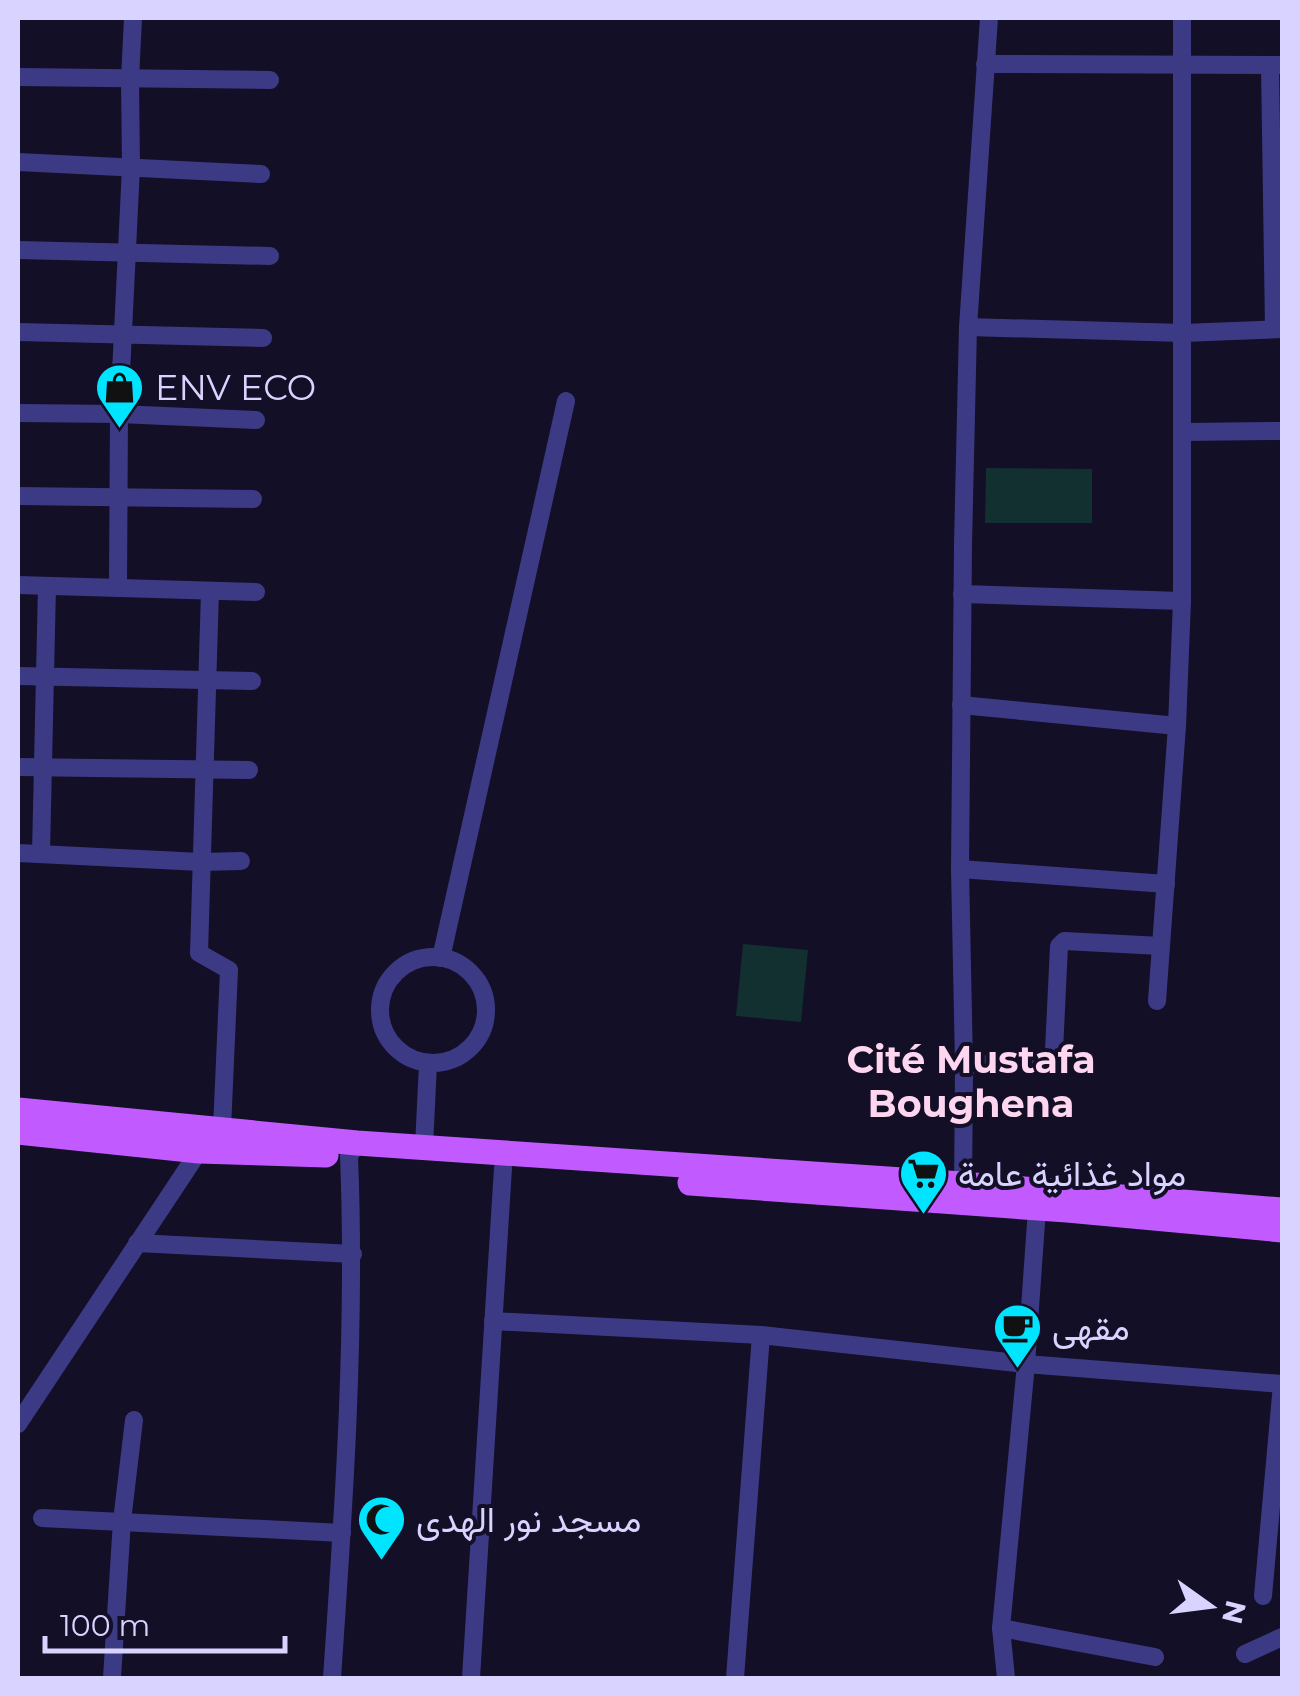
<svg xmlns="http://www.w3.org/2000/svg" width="1300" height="1696" viewBox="0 0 1300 1696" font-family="Montserrat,Vazirmatn,sans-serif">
<rect width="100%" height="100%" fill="#130f26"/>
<g fill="#12302f">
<polygon points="986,468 1092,469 1092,523 985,523"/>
<polygon points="743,944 808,950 801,1022 736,1016"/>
</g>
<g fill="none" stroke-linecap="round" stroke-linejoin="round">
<g stroke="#3d3a85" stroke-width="18">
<polyline points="985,64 1282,65"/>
<polyline points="1270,65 1274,329"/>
<polyline points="18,77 270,80"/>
<polyline points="18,162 261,174"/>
<polyline points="18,250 270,256"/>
<polyline points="968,327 1183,333 1282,329"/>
<polyline points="18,332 263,338"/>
<polyline points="18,413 119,414 256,420"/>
<polyline points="1182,432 1282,431"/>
<polyline points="18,496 253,499"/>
<polyline points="18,585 256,592"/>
<polyline points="118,588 119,414 131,167 130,79 133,18"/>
<polyline points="210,591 199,953 229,970 222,1129"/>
<polyline points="962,594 1182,601"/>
<polyline points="18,676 252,681"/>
<polyline points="961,705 1177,726"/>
<polyline points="18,767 249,770"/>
<polyline points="18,853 201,862 241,861"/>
<polyline points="41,853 47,586"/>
<polyline points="960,869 1166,884"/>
<circle cx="433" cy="1010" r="53"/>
<polyline points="441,958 566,401"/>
<polyline points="1157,1001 1177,726 1182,601 1182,18"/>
<polyline points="964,1065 1043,1062 1051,1059 1054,1051 1059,946 1064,941 1161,946"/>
<polyline points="424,1146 428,1064"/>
<polyline points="963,1194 964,1065 960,869 963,544 968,327 989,18"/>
<polyline points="137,1243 353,1254"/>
<polyline points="493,1321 761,1335 1026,1364 1282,1384"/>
<polyline points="18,1424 199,1151"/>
<polyline points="42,1518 342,1533"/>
<polyline points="1263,1596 1282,1384"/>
<polyline points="1001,1628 1155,1657"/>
<polyline points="1245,1654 1282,1637"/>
<polyline points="112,1678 122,1521 134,1420"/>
<path d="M332,1678C344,1505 356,1330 349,1156L357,1143"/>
<polyline points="471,1678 503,1168"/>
<polyline points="735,1678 761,1335"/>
<polyline points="1006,1678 1001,1628 1026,1364 1037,1209"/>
</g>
<g stroke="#c25bff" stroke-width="25">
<polyline points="18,1110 357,1143 962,1184 1282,1210"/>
<polyline points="18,1132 199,1151 326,1155"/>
<polyline points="690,1183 1067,1210 1282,1230"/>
</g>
</g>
<defs>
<symbol id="shop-pin" viewBox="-11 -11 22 30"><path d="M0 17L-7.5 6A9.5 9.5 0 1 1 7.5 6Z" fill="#00e5ff" stroke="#130f26"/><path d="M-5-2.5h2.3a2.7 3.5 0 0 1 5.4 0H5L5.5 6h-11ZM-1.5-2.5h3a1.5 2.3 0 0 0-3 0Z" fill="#111"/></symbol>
<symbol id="supermarket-pin" viewBox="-11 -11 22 30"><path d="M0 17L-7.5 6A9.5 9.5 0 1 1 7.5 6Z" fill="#00e5ff" stroke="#130f26"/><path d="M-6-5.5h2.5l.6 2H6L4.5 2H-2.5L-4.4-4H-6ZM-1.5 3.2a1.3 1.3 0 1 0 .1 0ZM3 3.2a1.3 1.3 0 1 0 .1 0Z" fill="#111"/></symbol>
<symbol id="cafe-pin" viewBox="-11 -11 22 30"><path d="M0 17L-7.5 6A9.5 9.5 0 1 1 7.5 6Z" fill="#00e5ff" stroke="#130f26"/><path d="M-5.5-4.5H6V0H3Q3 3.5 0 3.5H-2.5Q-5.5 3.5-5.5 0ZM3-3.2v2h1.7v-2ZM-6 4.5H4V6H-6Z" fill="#111"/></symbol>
<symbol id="mosque-pin" viewBox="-11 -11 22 30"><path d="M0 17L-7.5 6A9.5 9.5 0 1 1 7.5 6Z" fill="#00e5ff" stroke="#130f26"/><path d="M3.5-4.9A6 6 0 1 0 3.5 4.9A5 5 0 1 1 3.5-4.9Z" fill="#111"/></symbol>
</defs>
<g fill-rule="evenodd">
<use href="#shop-pin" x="92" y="360" width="55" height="75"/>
<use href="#supermarket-pin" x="896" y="1146" width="55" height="75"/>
<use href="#cafe-pin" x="990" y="1300" width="55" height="75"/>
<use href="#mosque-pin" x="354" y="1492" width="55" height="75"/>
</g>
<g text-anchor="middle" stroke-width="8" stroke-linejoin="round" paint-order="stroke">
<g font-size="35" fill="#d9d4ff" stroke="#130f26" text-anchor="start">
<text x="155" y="400">ENV ECO</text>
<text x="958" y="1186">مواد غذائية عامة</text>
<text x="1052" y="1340">مقهى</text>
<text x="416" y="1532">مسجد نور الهدى</text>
</g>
<g font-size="38" font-weight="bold" fill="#ffd6f0" stroke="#130f26">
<text x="971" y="1073">Cité Mustafa<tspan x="971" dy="44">Boughena</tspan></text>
</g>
</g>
<rect width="1300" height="1696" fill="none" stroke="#d9d4ff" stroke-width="40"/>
<g transform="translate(1210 1606) rotate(104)" stroke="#130f26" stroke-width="8" paint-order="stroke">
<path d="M0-8L18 38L0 25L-18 38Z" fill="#d9d4ff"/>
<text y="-15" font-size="28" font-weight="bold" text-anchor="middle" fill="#d9d4ff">N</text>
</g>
<path d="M45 1636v15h240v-15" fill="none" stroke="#d9d4ff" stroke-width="5"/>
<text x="60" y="1636" font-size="30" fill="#d9d4ff" stroke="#130f26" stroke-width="8" paint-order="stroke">100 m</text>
</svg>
